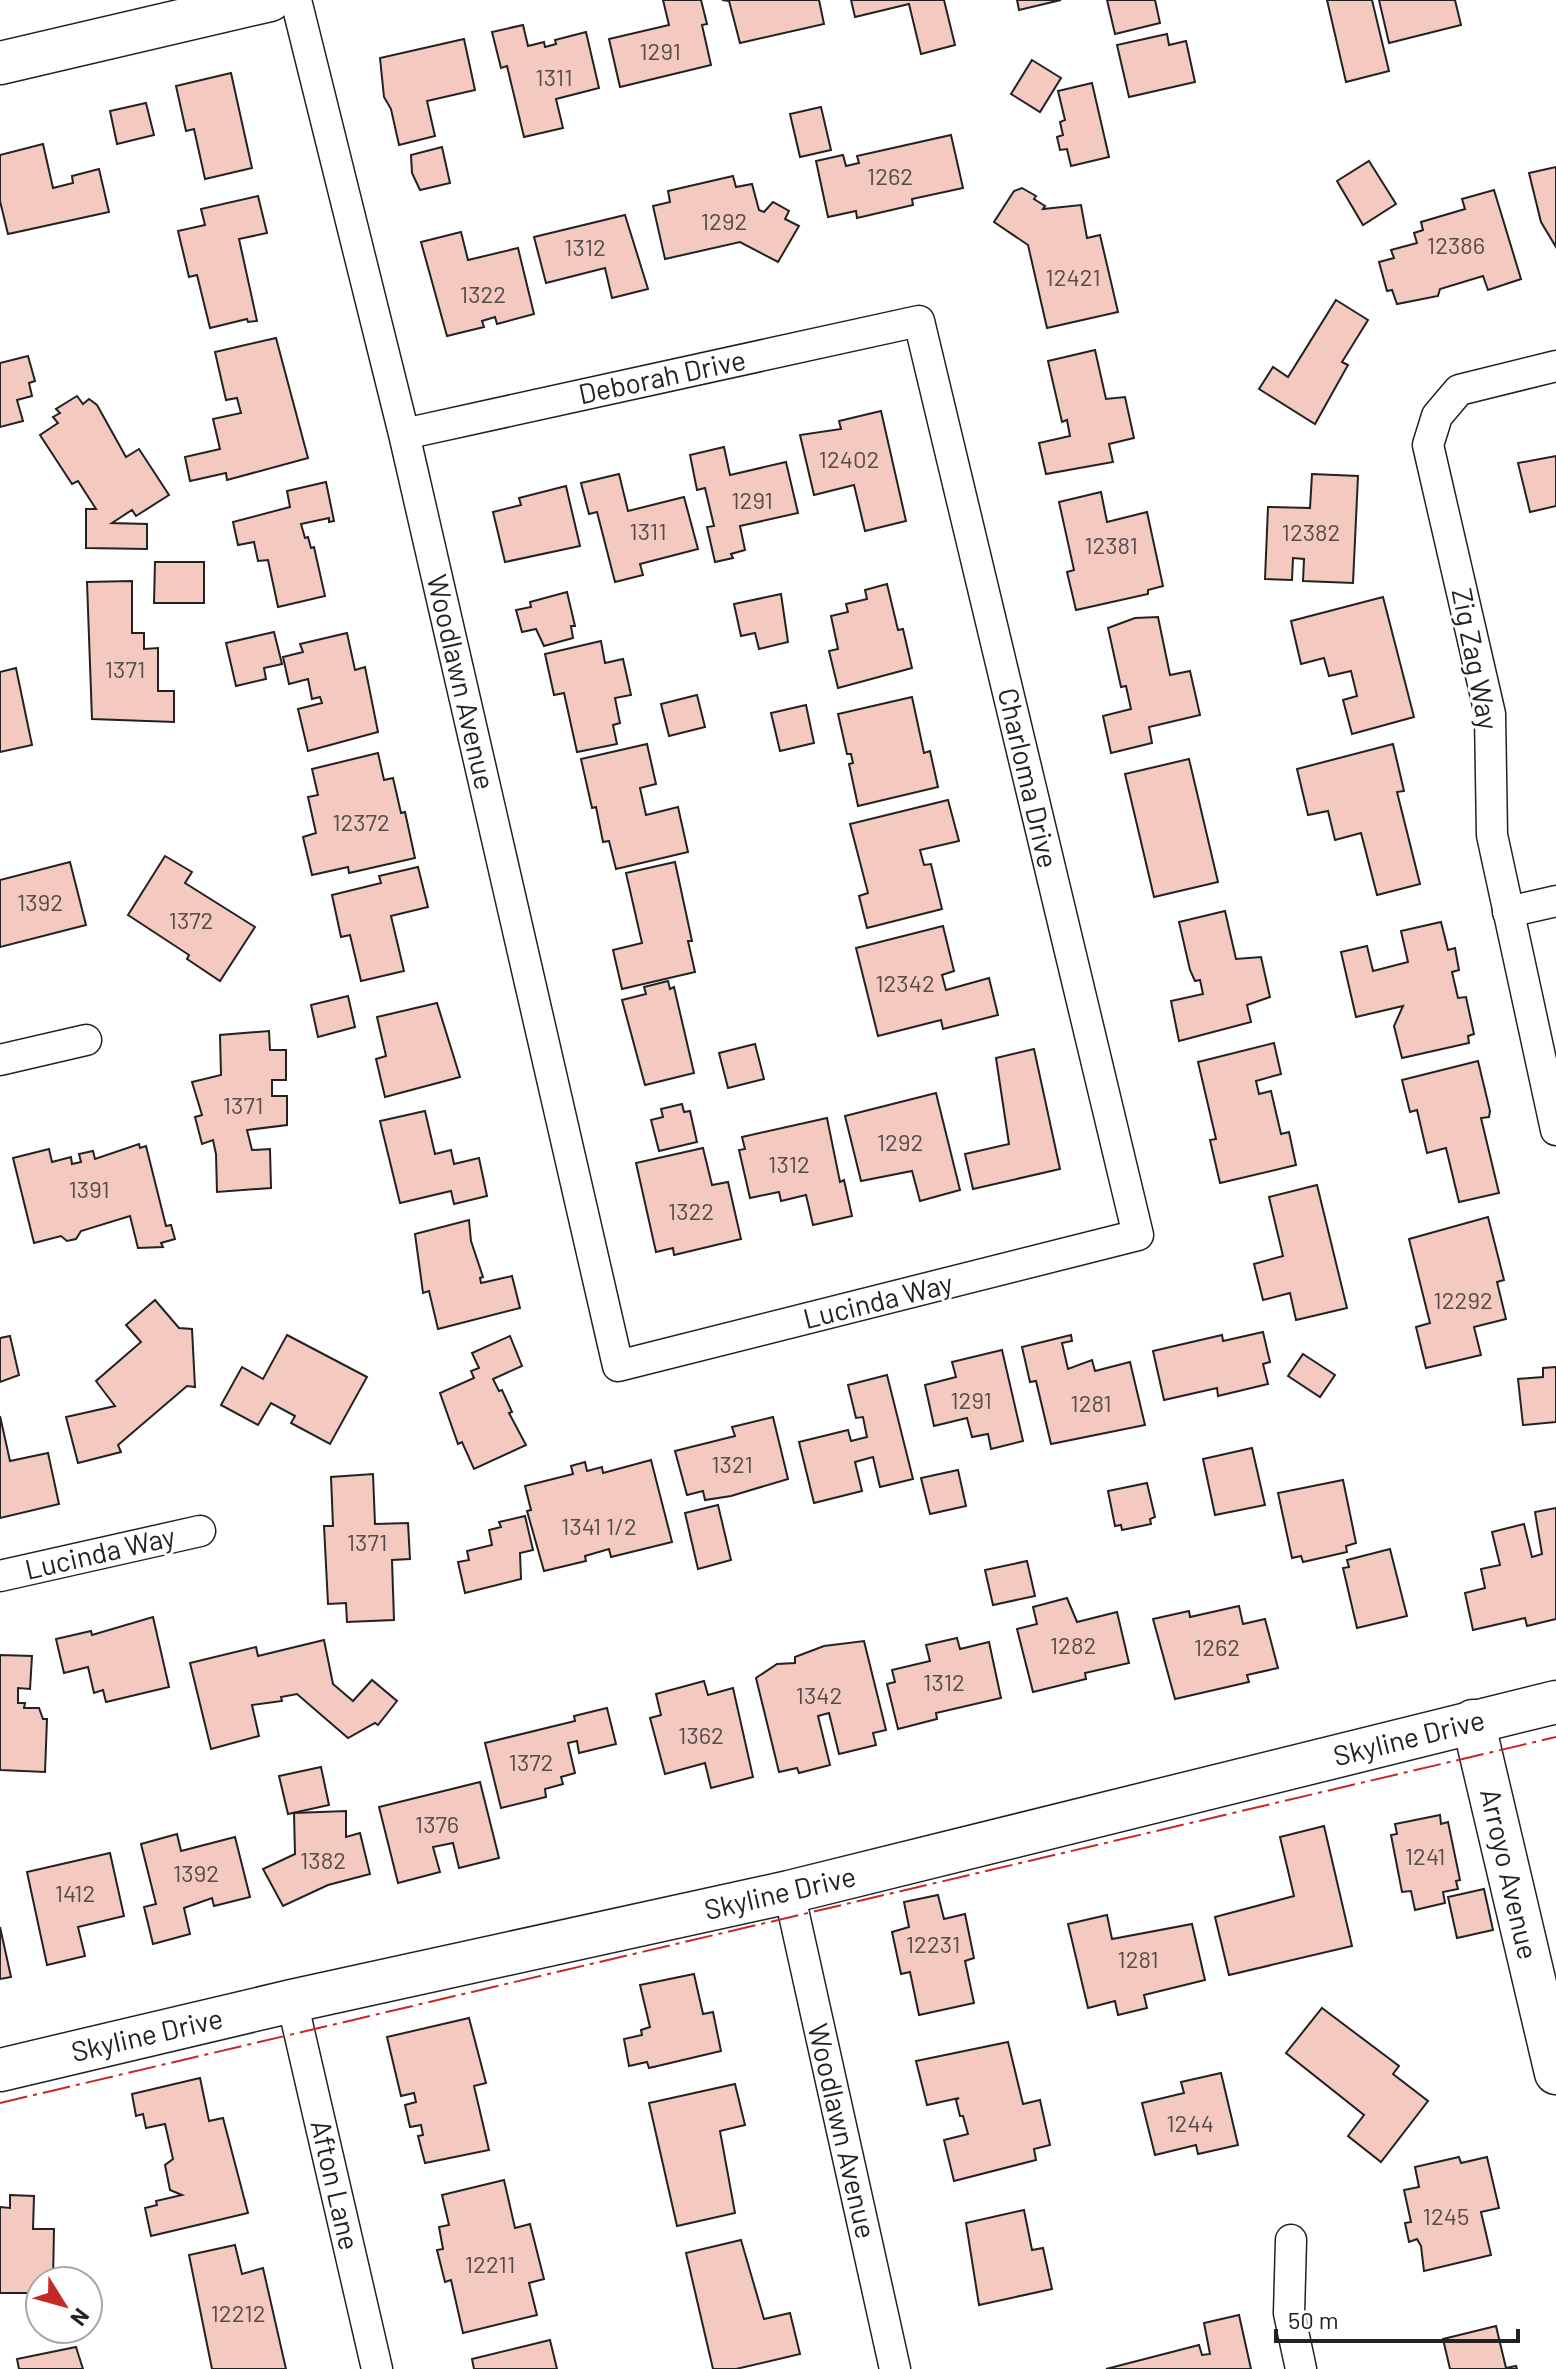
<svg xmlns="http://www.w3.org/2000/svg" width="1556" height="2369" viewBox="0 0 1556 2369" font-family="Barlow,sans-serif">
<rect width="100%" height="100%" fill="#fff"/>
<g fill="#f3c9c0" stroke="#222" stroke-width="2">
<polygon points="663,0 701,0 707,24 702,25 711,65 620,87 609,39 669,25"/>
<polygon points="722,0 819,0 824,24 740,43 729,1"/>
<polygon points="851,0 944,0 955,45 921,54 909,4 855,17"/>
<polygon points="1017,0 1061,0 1019,10"/>
<polygon points="1107,0 1155,0 1160,23 1115,34"/>
<polygon points="1327,0 1372,0 1389,71 1346,82"/>
<polygon points="1379,0 1455,0 1461,25 1389,43"/>
<polygon points="523,25 528,46 544,42 545,47 556,44 555,40 586,32 599,88 556,99 563,128 524,137 507,66 501,68 492,32"/>
<polygon points="1167,34 1169,45 1186,41 1195,82 1129,97 1117,45"/>
<polygon points="464,39 475,90 427,101 435,136 399,145 391,109 384,97 380,58"/>
<polygon points="1032,60 1061,78 1040,112 1011,94"/>
<polygon points="231,73 252,168 205,179 194,129 186,131 176,86"/>
<polygon points="1092,83 1109,157 1071,166 1067,149 1060,150 1057,137 1063,135 1060,122 1065,120 1058,91"/>
<polygon points="146,103 154,135 117,144 110,111"/>
<polygon points="821,107 831,150 800,157 790,114"/>
<polygon points="951,135 963,188 912,199 913,205 857,218 856,211 828,217 816,161 843,155 846,166 859,163 857,156"/>
<polygon points="43,144 53,188 73,183 72,176 99,169 109,212 8,234 0,201 0,155"/>
<polygon points="442,147 450,183 420,190 412,173 411,155"/>
<polygon points="1369,161 1396,204 1363,225 1337,181"/>
<polygon points="1556,167 1556,247 1541,222 1529,173"/>
<polygon points="733,176 736,187 752,184 759,210 764,212 773,202 789,211 785,219 799,226 778,262 740,242 665,259 653,206 670,202 668,191"/>
<polygon points="1022,188 1036,196 1034,199 1045,206 1043,209 1081,205 1087,238 1100,235 1118,312 1047,328 1028,245 994,222 1014,191"/>
<polygon points="1494,190 1521,279 1488,290 1483,276 1440,289 1438,296 1397,304 1392,290 1387,291 1379,262 1394,258 1391,250 1417,243 1414,233 1423,230 1421,222 1465,209 1462,199"/>
<polygon points="258,196 267,233 239,239 257,321 248,322 247,319 210,328 197,275 189,277 178,231 205,225 201,209"/>
<polygon points="625,215 648,289 612,298 605,268 546,283 534,237"/>
<polygon points="461,232 468,260 518,248 534,314 497,324 495,317 482,321 484,327 447,336 421,242"/>
<polygon points="1336,300 1368,320 1342,362 1348,365 1315,424 1259,389 1273,367 1288,377"/>
<polygon points="276,338 308,458 227,480 226,473 190,481 185,457 220,449 213,419 241,413 237,398 226,400 215,352"/>
<polygon points="1095,350 1106,399 1125,397 1134,438 1109,444 1113,462 1046,474 1039,443 1070,436 1067,420 1062,422 1048,361"/>
<polygon points="28,356 35,381 29,383 32,396 17,400 23,421 0,427 0,363"/>
<polygon points="77,396 83,404 89,399 97,405 126,457 139,449 169,495 136,516 132,510 112,523 147,524 147,549 86,548 86,509 96,509 78,481 72,484 40,435 58,423 53,417 60,413 56,409"/>
<polygon points="881,411 906,521 865,531 854,485 814,495 800,435 841,429 839,421"/>
<polygon points="724,447 730,475 786,462 798,513 740,526 745,550 731,554 733,558 715,562 707,527 714,526 705,488 697,490 690,455"/>
<polygon points="1556,456 1556,506 1530,512 1518,463"/>
<polygon points="619,474 628,511 684,497 698,549 640,564 643,575 615,582 597,512 589,514 581,483"/>
<polygon points="1312,474 1358,476 1353,583 1303,581 1304,559 1293,558 1292,580 1265,579 1268,507 1310,508"/>
<polygon points="326,482 334,521 329,522 329,518 301,524 305,538 308,537 311,548 314,547 325,596 278,607 268,560 258,561 254,542 238,545 233,522 290,507 287,491"/>
<polygon points="566,486 580,546 505,562 493,512 521,505 519,498"/>
<polygon points="1101,492 1107,522 1147,512 1163,586 1148,590 1148,594 1076,610 1067,572 1074,570 1059,502"/>
<polygon points="155,562 204,562 204,603 154,603"/>
<polygon points="132,581 132,633 144,633 144,649 158,648 158,691 174,691 174,722 92,719 87,582"/>
<polygon points="887,584 898,630 903,629 912,668 838,688 829,651 838,649 831,616 848,612 846,604 867,599 865,590"/>
<polygon points="567,592 575,626 571,626 573,638 544,646 536,629 522,632 516,610 531,607 530,602"/>
<polygon points="781,594 788,642 759,649 755,633 741,636 734,604"/>
<polygon points="1383,597 1414,717 1352,734 1343,700 1357,696 1351,671 1329,676 1324,658 1301,664 1291,621"/>
<polygon points="1158,617 1170,675 1190,671 1200,715 1149,727 1152,743 1111,753 1103,716 1131,709 1126,686 1121,687 1108,628 1135,618"/>
<polygon points="274,632 282,664 264,668 266,679 236,686 226,643"/>
<polygon points="347,633 355,670 365,667 378,732 308,751 298,709 322,703 320,697 312,699 308,679 289,684 283,657 303,652 300,644"/>
<polygon points="601,641 605,663 623,659 631,695 615,698 620,723 613,725 617,744 577,752 564,693 554,695 545,654"/>
<polygon points="16,668 32,745 0,752 0,672"/>
<polygon points="697,695 705,727 669,736 661,704"/>
<polygon points="912,697 924,753 930,751 938,787 858,806 849,764 853,763 851,754 847,754 838,714"/>
<polygon points="806,705 814,743 780,751 771,713"/>
<polygon points="647,744 656,784 640,788 646,815 678,807 688,852 616,869 609,841 603,842 596,807 592,808 581,759"/>
<polygon points="1393,744 1404,791 1397,792 1420,884 1377,895 1361,833 1335,840 1328,811 1308,815 1297,769"/>
<polygon points="378,753 384,780 393,778 401,813 405,812 415,858 349,873 348,867 312,875 303,837 316,833 308,797 318,795 312,769"/>
<polygon points="1189,759 1218,882 1154,897 1125,774"/>
<polygon points="948,800 959,841 920,850 924,865 931,864 942,909 867,928 859,896 868,893 850,824"/>
<polygon points="165,856 192,872 185,883 255,927 220,981 187,959 189,955 128,915"/>
<polygon points="70,862 86,925 0,947 0,880"/>
<polygon points="675,862 692,941 688,941 695,972 622,989 613,950 642,943 626,873"/>
<polygon points="418,867 428,907 391,916 404,971 361,981 350,935 341,937 332,895 381,883 379,876"/>
<polygon points="1225,911 1236,959 1261,957 1270,997 1247,1005 1251,1022 1179,1041 1171,1001 1203,994 1200,980 1195,981 1190,970 1179,922"/>
<polygon points="1441,922 1448,950 1455,948 1459,970 1452,972 1458,998 1466,997 1474,1034 1468,1036 1469,1043 1402,1058 1394,1026 1403,1006 1356,1017 1341,952 1367,946 1373,971 1408,962 1401,931"/>
<polygon points="943,926 954,971 942,975 946,990 989,978 998,1015 943,1029 941,1020 878,1036 856,948"/>
<polygon points="668,981 670,989 674,987 694,1073 645,1085 622,1000 646,994 644,987"/>
<polygon points="348,996 355,1027 318,1037 311,1005"/>
<polygon points="437,1003 460,1077 385,1097 376,1059 386,1056 377,1017"/>
<polygon points="269,1031 270,1050 286,1050 286,1080 272,1080 272,1096 287,1096 287,1125 247,1130 252,1150 270,1149 271,1188 217,1192 216,1154 213,1140 202,1144 195,1117 202,1115 192,1082 221,1075 220,1035"/>
<polygon points="1274,1043 1281,1074 1256,1081 1259,1094 1271,1091 1281,1134 1289,1132 1296,1165 1220,1183 1210,1140 1216,1139 1198,1062"/>
<polygon points="755,1044 764,1079 728,1088 719,1053"/>
<polygon points="1034,1049 1060,1169 973,1189 965,1154 1009,1144 996,1058"/>
<polygon points="1478,1061 1490,1111 1489,1117 1481,1118 1499,1193 1459,1202 1446,1148 1427,1153 1417,1110 1410,1112 1402,1080"/>
<polygon points="936,1093 960,1190 920,1201 912,1171 861,1181 845,1116"/>
<polygon points="682,1104 684,1112 690,1111 697,1142 659,1151 651,1120 663,1117 661,1109"/>
<polygon points="425,1111 435,1154 451,1150 454,1164 479,1158 487,1196 454,1204 451,1191 400,1203 380,1121"/>
<polygon points="827,1118 840,1182 844,1180 852,1216 813,1225 806,1195 781,1201 779,1192 750,1198 739,1150 745,1149 742,1137"/>
<polygon points="139,1144 140,1148 146,1146 166,1226 171,1225 175,1239 161,1243 163,1247 138,1248 130,1216 81,1231 76,1239 67,1241 61,1236 34,1243 13,1158 49,1149 52,1162 71,1157 72,1164 81,1162 79,1154 93,1151 95,1159"/>
<polygon points="703,1148 712,1185 728,1182 741,1239 674,1255 673,1248 656,1252 636,1163"/>
<polygon points="1317,1185 1347,1308 1296,1320 1290,1293 1263,1300 1254,1264 1283,1256 1269,1197"/>
<polygon points="1488,1217 1504,1280 1497,1282 1506,1319 1474,1327 1481,1355 1426,1368 1416,1327 1430,1323 1409,1239"/>
<polygon points="469,1220 471,1241 483,1277 480,1278 481,1283 512,1276 520,1308 438,1329 429,1291 423,1293 415,1234"/>
<polygon points="155,1300 179,1328 192,1329 195,1387 187,1386 118,1445 121,1452 78,1463 66,1417 115,1406 96,1381 141,1342 126,1325"/>
<polygon points="1263,1332 1270,1362 1263,1364 1268,1384 1218,1396 1217,1388 1164,1400 1153,1351 1222,1335 1223,1341"/>
<polygon points="287,1335 367,1377 330,1444 291,1423 295,1416 271,1403 258,1425 221,1405 242,1367 263,1379"/>
<polygon points="1071,1335 1072,1341 1062,1343 1068,1369 1092,1360 1095,1371 1130,1362 1145,1425 1051,1444 1036,1381 1030,1382 1022,1347"/>
<polygon points="10,1336 19,1375 0,1382 0,1338"/>
<polygon points="510,1336 522,1366 493,1379 499,1391 502,1390 512,1412 509,1413 526,1445 474,1469 462,1442 458,1444 440,1393 474,1378 471,1371 479,1368 472,1353"/>
<polygon points="1002,1350 1023,1441 991,1449 988,1434 972,1437 967,1418 934,1426 925,1385 956,1377 952,1362"/>
<polygon points="1303,1354 1335,1375 1320,1397 1288,1376"/>
<polygon points="1556,1367 1556,1422 1523,1425 1518,1379 1543,1377 1543,1368"/>
<polygon points="887,1375 913,1479 880,1487 873,1457 855,1462 862,1491 814,1503 799,1442 848,1430 851,1441 867,1437 863,1417 856,1418 848,1385"/>
<polygon points="0,1416 10,1461 48,1453 59,1504 0,1518"/>
<polygon points="773,1417 788,1479 731,1496 705,1500 703,1491 687,1495 675,1451 735,1436 732,1427"/>
<polygon points="1252,1448 1265,1505 1215,1515 1203,1459"/>
<polygon points="651,1460 672,1542 611,1557 609,1549 585,1556 586,1561 544,1571 527,1511 531,1510 525,1486 573,1474 571,1466 585,1462 587,1471 602,1467 603,1473"/>
<polygon points="958,1470 966,1506 930,1514 921,1478"/>
<polygon points="373,1474 375,1524 408,1523 410,1559 392,1560 394,1620 347,1622 346,1603 328,1604 324,1526 333,1526 331,1477"/>
<polygon points="1343,1480 1356,1543 1346,1546 1347,1552 1303,1562 1301,1556 1292,1558 1278,1493"/>
<polygon points="1147,1483 1155,1517 1150,1519 1151,1524 1122,1530 1121,1525 1115,1526 1108,1491"/>
<polygon points="718,1505 731,1560 698,1569 685,1513"/>
<polygon points="1556,1508 1556,1619 1527,1626 1525,1618 1473,1630 1465,1593 1485,1588 1481,1569 1500,1565 1492,1532 1524,1524 1532,1557 1542,1554 1535,1512"/>
<polygon points="525,1516 533,1550 520,1553 521,1579 465,1593 458,1562 469,1560 467,1551 492,1545 489,1530 501,1527 499,1522"/>
<polygon points="1390,1549 1407,1616 1357,1628 1343,1568 1349,1567 1347,1560"/>
<polygon points="1027,1561 1035,1596 993,1605 985,1570"/>
<polygon points="1067,1598 1077,1622 1117,1612 1129,1663 1085,1673 1086,1679 1033,1692 1017,1629 1037,1624 1033,1607"/>
<polygon points="1239,1606 1243,1624 1265,1619 1278,1668 1247,1675 1249,1682 1175,1699 1153,1619 1189,1611 1190,1617"/>
<polygon points="153,1617 169,1687 106,1702 103,1690 94,1693 88,1667 64,1673 56,1639 91,1631 92,1635"/>
<polygon points="957,1638 960,1649 989,1642 1001,1698 936,1713 937,1719 898,1729 887,1684 895,1682 892,1670 930,1661 926,1645"/>
<polygon points="324,1640 333,1684 353,1701 372,1680 397,1701 378,1725 375,1723 348,1738 297,1694 281,1697 282,1701 252,1705 259,1736 211,1749 190,1663 256,1647 258,1656"/>
<polygon points="864,1641 886,1730 873,1733 876,1745 839,1754 829,1713 818,1716 830,1765 799,1773 797,1768 779,1772 756,1678 777,1664 795,1663 795,1657 824,1646"/>
<polygon points="0,1655 32,1656 30,1689 18,1688 18,1703 25,1703 24,1708 39,1708 43,1719 47,1719 45,1772 0,1770"/>
<polygon points="704,1681 708,1695 733,1688 753,1777 711,1788 705,1763 665,1774 650,1718 661,1715 656,1694"/>
<polygon points="607,1708 616,1744 579,1753 577,1741 568,1743 575,1773 561,1777 563,1784 545,1789 546,1797 501,1808 485,1743 575,1721 574,1716"/>
<polygon points="321,1767 329,1805 288,1814 279,1776"/>
<polygon points="480,1782 499,1858 459,1868 453,1843 433,1847 440,1872 398,1883 379,1807"/>
<polygon points="346,1811 346,1837 360,1833 370,1874 328,1885 283,1906 263,1869 295,1854 294,1813"/>
<polygon points="1440,1815 1441,1824 1448,1822 1460,1880 1456,1881 1458,1889 1443,1892 1445,1903 1415,1910 1411,1891 1402,1892 1391,1835 1397,1834 1395,1824"/>
<polygon points="1324,1826 1352,1946 1229,1975 1215,1917 1294,1896 1280,1837"/>
<polygon points="177,1834 181,1851 235,1837 250,1897 214,1906 212,1898 184,1908 190,1934 153,1944 144,1907 156,1904 141,1844"/>
<polygon points="110,1853 124,1916 78,1927 85,1956 47,1965 27,1872"/>
<polygon points="1484,1889 1493,1930 1457,1938 1448,1897"/>
<polygon points="938,1895 944,1919 965,1914 974,1958 965,1961 974,2003 919,2015 910,1972 901,1974 892,1932 909,1927 904,1902"/>
<polygon points="1107,1915 1112,1939 1192,1924 1205,1980 1144,1995 1147,2008 1118,2015 1115,2001 1088,2008 1068,1924"/>
<polygon points="0,1927 11,1977 0,1979"/>
<polygon points="694,1974 703,2014 713,2012 721,2051 649,2068 647,2062 629,2066 624,2039 642,2035 641,2030 650,2027 640,1985"/>
<polygon points="1322,2008 1399,2066 1393,2074 1428,2101 1381,2162 1348,2136 1364,2115 1286,2053"/>
<polygon points="469,2018 486,2083 474,2086 489,2150 425,2163 418,2136 423,2135 421,2125 410,2127 405,2105 416,2102 414,2093 401,2096 387,2037"/>
<polygon points="1008,2042 1023,2104 1040,2100 1050,2145 1034,2149 1036,2160 954,2181 944,2140 968,2134 963,2116 960,2116 956,2100 959,2098 927,2105 916,2061"/>
<polygon points="1221,2073 1238,2145 1198,2154 1196,2145 1155,2155 1142,2103 1184,2093 1181,2082"/>
<polygon points="200,2078 209,2121 223,2118 248,2213 151,2236 145,2208 157,2205 156,2201 182,2195 170,2190 165,2165 173,2159 165,2124 146,2128 143,2114 136,2116 132,2094"/>
<polygon points="735,2084 745,2125 720,2131 735,2213 677,2226 649,2103"/>
<polygon points="1459,2157 1461,2163 1487,2157 1499,2208 1481,2212 1491,2255 1424,2271 1421,2246 1417,2239 1409,2242 1405,2223 1411,2222 1404,2190 1419,2187 1415,2167"/>
<polygon points="504,2180 515,2228 530,2224 544,2279 529,2283 537,2315 463,2333 451,2280 445,2282 437,2250 443,2249 439,2227 449,2225 442,2195"/>
<polygon points="10,2195 34,2196 33,2229 54,2229 53,2281 40,2281 40,2293 0,2293 0,2207 10,2208"/>
<polygon points="1024,2210 1032,2250 1043,2248 1052,2289 979,2305 966,2223"/>
<polygon points="741,2240 764,2319 790,2313 800,2354 736,2369 713,2369 686,2253"/>
<polygon points="235,2245 242,2274 263,2268 286,2369 212,2369 189,2255"/>
<polygon points="1239,2315 1251,2369 1106,2369 1199,2345 1202,2355 1210,2354 1204,2323"/>
<polygon points="1496,2326 1506,2368 1516,2366 1517,2369 1450,2369 1443,2339"/>
<polygon points="550,2340 557,2369 474,2369 472,2359"/>
<polygon points="76,2347 83,2369 19,2369 17,2359"/>
</g>
<g fill="none" stroke-linecap="round" stroke-linejoin="round">
<defs>
<g id="street">
<polyline points="296,0 404,434 618,1366 1138,1235 919,321 404,434"/>
<polyline points="1556,366 1459,390 1437,416 1428,445 1490,714 1492,835 1556,1130"/>
<polyline points="1508,912 1556,901"/>
<polyline points="0,1060 86,1040"/>
<polyline points="0,1576 200,1531"/>
<polyline points="789,1892 895,2369"/>
<polyline points="292,2001 377,2369"/>
<polyline points="1291,2240 1289,2313 1301,2369"/>
</g>
<g id="secondary">
<polyline points="0,63 270,0"/>
<polyline points="1473,1721 1556,2073"/>
<polyline points="0,2070 292,2001 789,1892 1556,1702"/>
</g>
</defs>
<use href="#street" stroke="#222" stroke-width="33"/>
<use href="#secondary" stroke="#222" stroke-width="45"/>
<use href="#street" stroke="#fff" stroke-width="30"/>
<use href="#secondary" stroke="#fff" stroke-width="42"/>
<polyline stroke="#c62828" stroke-width="2" stroke-dasharray="28 6 4 6" stroke-linecap="butt" points="0,2103 1556,1737"/>
</g>
<g text-anchor="middle" stroke-width="6" stroke-linejoin="round" paint-order="stroke">
<g font-size="24" fill="#564c4a">
<text x="660" y="60">1291</text>
<text x="554" y="86">1311</text>
<text x="890" y="185">1262</text>
<text x="724" y="230">1292</text>
<text x="1456" y="254">12386</text>
<text x="585" y="256">1312</text>
<text x="1073" y="286">12421</text>
<text x="483" y="303">1322</text>
<text x="849" y="468">12402</text>
<text x="752" y="509">1291</text>
<text x="648" y="540">1311</text>
<text x="1311" y="541">12382</text>
<text x="1111" y="554">12381</text>
<text x="125" y="678">1371</text>
<text x="361" y="831">12372</text>
<text x="40" y="911">1392</text>
<text x="191" y="929">1372</text>
<text x="905" y="992">12342</text>
<text x="243" y="1114">1371</text>
<text x="900" y="1151">1292</text>
<text x="789" y="1173">1312</text>
<text x="89" y="1198">1391</text>
<text x="691" y="1220">1322</text>
<text x="1463" y="1309">12292</text>
<text x="971" y="1409">1291</text>
<text x="1091" y="1412">1281</text>
<text x="732" y="1473">1321</text>
<text x="599" y="1535">1341 1/2</text>
<text x="367" y="1551">1371</text>
<text x="1073" y="1654">1282</text>
<text x="1217" y="1656">1262</text>
<text x="944" y="1691">1312</text>
<text x="819" y="1704">1342</text>
<text x="701" y="1744">1362</text>
<text x="531" y="1771">1372</text>
<text x="437" y="1833">1376</text>
<text x="1425" y="1865">1241</text>
<text x="323" y="1869">1382</text>
<text x="196" y="1882">1392</text>
<text x="75" y="1902">1412</text>
<text x="933" y="1953">12231</text>
<text x="1138" y="1968">1281</text>
<text x="1190" y="2132">1244</text>
<text x="1446" y="2225">1245</text>
<text x="490" y="2273">12211</text>
<text x="238" y="2322">12212</text>
</g>
<g font-size="28" fill="#222" stroke="#fff">
<text transform="translate(662 377) rotate(-12)" y="10">Deborah Drive</text>
<text transform="translate(1475 659) rotate(79)" y="10">Zig Zag Way</text>
<text transform="translate(461 682) rotate(77)" y="10">Woodlawn Avenue</text>
<text transform="translate(1028 778) rotate(77)" y="10">Charloma Drive</text>
<text transform="translate(878 1301) rotate(-14)" y="10">Lucinda Way</text>
<text transform="translate(100 1553) rotate(-13)" y="10">Lucinda Way</text>
<text transform="translate(1409 1738) rotate(-14)" y="10">Skyline Drive</text>
<text transform="translate(1509 1874) rotate(77)" y="10">Arroyo Avenue</text>
<text transform="translate(780 1893) rotate(-13)" y="10">Skyline Drive</text>
<text transform="translate(147 2035) rotate(-13)" y="10">Skyline Drive</text>
<text transform="translate(842 2131) rotate(77)" y="10">Woodlawn Avenue</text>
<text transform="translate(335 2185) rotate(77)" y="10">Afton Lane</text>
</g>
</g>
<g transform="translate(64 2305) rotate(127)"><circle r="38" fill="#ffffff" stroke="#a7a7a7" stroke-width="2"/>
<path d="M0-6L14 30L0 20L-14 30Z" fill="#c62828"/>
<text y="-12" font-size="22" font-weight="bold" text-anchor="middle" fill="#222222">N</text>
</g>
<path d="M1276 2329v12h242v-12" fill="none" stroke="#222222" stroke-width="4"/>
<text x="1288" y="2329" font-size="24" fill="#222222" stroke="#ffffff" stroke-width="6" paint-order="stroke">50 m</text>
</svg>
